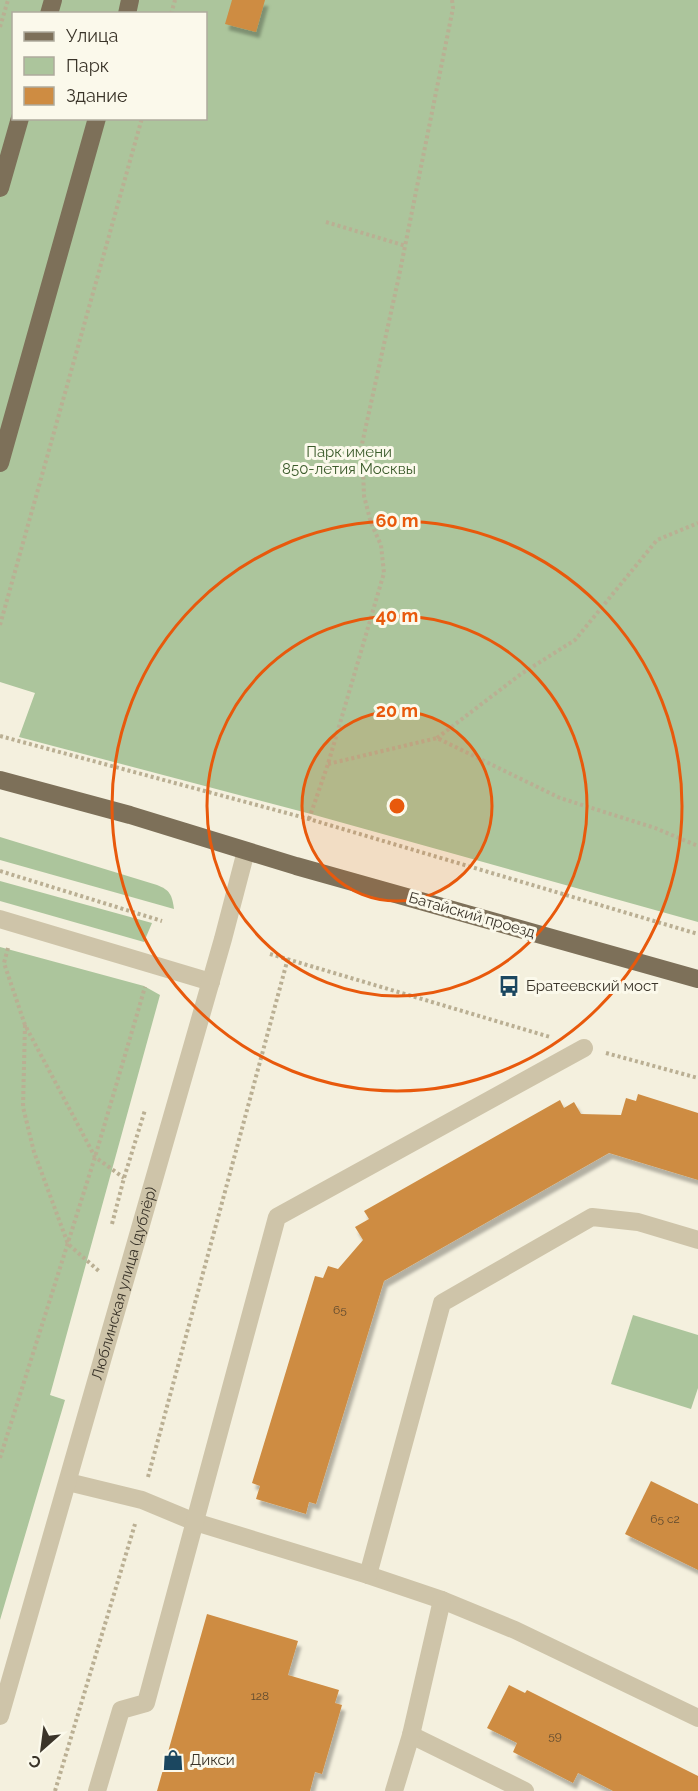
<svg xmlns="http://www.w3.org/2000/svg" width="698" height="1791" viewBox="0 0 698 1791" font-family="Raleway,sans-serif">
<defs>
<filter id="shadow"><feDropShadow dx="3.5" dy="6" stdDeviation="1.5" flood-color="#0004"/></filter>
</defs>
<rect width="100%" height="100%" fill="#f4f0de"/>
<g fill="#acc59c" fill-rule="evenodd">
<path d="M0,0H698V922L311,814L19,737L35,693L0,682ZM14,14H206V118H14Z"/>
<path d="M0,837L157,885C170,890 172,895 174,909L0,860Z"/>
<polygon points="0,881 152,923 144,942 0,901"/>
<polygon points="0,947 144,986 160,995 50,1395 65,1400 0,1620"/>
<polygon points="633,1315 698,1335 698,1388 691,1409 611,1384"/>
</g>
<g fill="#ce8c42" filter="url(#shadow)">
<polygon points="232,0 265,0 256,32 225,24"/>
<polygon points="638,1094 698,1113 698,1180 609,1153 384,1281 316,1504 309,1502 306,1514 256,1499 260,1486 252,1483 315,1276 323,1278 328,1266 338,1269 363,1240 355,1227 369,1219 364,1211 560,1100 564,1108 574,1102 581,1114 621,1115 626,1098 636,1101"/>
<polygon points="651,1481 698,1504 698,1570 625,1534"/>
<polygon points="207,1614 298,1641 288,1675 339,1690 335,1703 342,1705 322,1774 315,1772 310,1791 157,1791"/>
<polygon points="509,1685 525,1693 527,1690 698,1776 698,1791 613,1791 578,1773 573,1783 513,1752 517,1743 487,1728"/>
</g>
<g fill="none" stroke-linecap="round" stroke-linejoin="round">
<g stroke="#baaf93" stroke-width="4" stroke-dasharray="3 3" stroke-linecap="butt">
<polyline points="171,14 175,0"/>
<polyline points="0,27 8,0"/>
<polyline points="326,222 406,246"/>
<polyline points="0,625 142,118"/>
<polyline points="0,736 309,819 698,934"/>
<polyline points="437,738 521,674 575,640 657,540 698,523"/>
<polyline points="328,764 437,738 560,798 655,828 698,846"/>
<polyline points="309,819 328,764 384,573 381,545 371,523 364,496 362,444 399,276 453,8 452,0"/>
<polyline points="0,871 162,921"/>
<polyline points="8,948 4,963 25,1025 95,1157 124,1178"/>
<polyline points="270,954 550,1037"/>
<polyline points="25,1025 23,1107 34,1152 68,1244 100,1272"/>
<polyline points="606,1053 698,1078"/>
<polyline points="112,1224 124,1178 145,1110"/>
<polyline points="0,1458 95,1157 145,987"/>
<polyline points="148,1477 288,958"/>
<polyline points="55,1791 135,1524"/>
</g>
<g stroke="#cec4a9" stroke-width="18">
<polyline points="0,919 211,982"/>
<polyline points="68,1482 142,1500 195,1522 368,1575 442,1600 515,1630 698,1718"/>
<polyline points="368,1575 442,1303 592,1217 638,1222 698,1240"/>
<path id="s1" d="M0,1716L223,939L246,851"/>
<polyline points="411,1735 525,1791"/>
<polyline points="97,1791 121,1710 146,1703 277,1217 584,1048"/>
<polyline points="394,1791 411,1735 442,1600"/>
</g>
<g stroke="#7d7059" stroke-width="18">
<polyline points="49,14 53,0"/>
<polyline points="127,14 130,0"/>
<polyline points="0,188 20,118"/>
<polyline points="0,463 97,118"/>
<polyline points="0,780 130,815 296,866 698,979"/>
</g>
</g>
<circle cx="397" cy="806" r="95" fill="#e8590c" fill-opacity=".12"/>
<g fill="none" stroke="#e8590c" stroke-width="3">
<circle cx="397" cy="806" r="95"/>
<circle cx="397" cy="806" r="190"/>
<circle cx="397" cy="806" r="285"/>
</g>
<defs>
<symbol id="bus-bare" viewBox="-9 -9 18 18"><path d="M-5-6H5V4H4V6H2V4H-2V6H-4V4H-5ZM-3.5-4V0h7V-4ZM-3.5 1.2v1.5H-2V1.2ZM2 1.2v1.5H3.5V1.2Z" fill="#1b4760" stroke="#fbf9eb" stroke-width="2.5" paint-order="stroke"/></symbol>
<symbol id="shop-bare" viewBox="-9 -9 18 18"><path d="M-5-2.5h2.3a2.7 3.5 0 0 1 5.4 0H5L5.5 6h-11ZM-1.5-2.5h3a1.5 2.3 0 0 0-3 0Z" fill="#1b4760" stroke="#fbf9eb" stroke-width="2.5" paint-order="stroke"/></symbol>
</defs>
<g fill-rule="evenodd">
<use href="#bus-bare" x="494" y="971" width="30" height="30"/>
<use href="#shop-bare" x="158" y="1745" width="30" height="30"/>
</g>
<g text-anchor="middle" stroke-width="6" stroke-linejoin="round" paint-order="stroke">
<g font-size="12" fill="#5f4a2f">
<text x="340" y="1314">65</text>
<text x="665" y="1523">65 с2</text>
<text x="260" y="1700">128</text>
<text x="555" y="1740">59</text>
</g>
<g font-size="15" fill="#3b5b2b" stroke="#fbf9eb">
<text x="349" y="457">Парк имени<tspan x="349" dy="17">850-летия Москвы</tspan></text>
</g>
<g font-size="15" fill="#3a3429" stroke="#fbf9eb">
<text transform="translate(472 915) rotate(16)" y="5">Батайский проезд</text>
<text dy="5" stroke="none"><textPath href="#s1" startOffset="450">Люблинская улица (дублёр)</textPath></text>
</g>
<g font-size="15" fill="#3a3429" stroke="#fbf9eb" text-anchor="start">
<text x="526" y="991">Братеевский мост</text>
<text x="190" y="1765">Дикси</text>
</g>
</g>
<circle cx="397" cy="806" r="9" fill="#e8590c" stroke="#fbf9eb" stroke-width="3"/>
<g font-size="18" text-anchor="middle" font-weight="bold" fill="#e8590c" stroke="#fbf9eb" stroke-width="6" stroke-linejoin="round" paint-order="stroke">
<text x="397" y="527">60 m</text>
<text x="397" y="622">40 m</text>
<text x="397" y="717">20 m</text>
</g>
<rect x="12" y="12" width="195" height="108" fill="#fbf9eb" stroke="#aeaa9d" stroke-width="1.5"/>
<rect x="24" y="32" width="30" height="9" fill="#7d7059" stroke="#aeaa9d" stroke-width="1.5"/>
<text x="66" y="42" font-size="18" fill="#3a3429">Улица</text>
<rect x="24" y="57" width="30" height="18" fill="#acc59c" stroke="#aeaa9d" stroke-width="1.5"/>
<text x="66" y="72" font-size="18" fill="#3a3429">Парк</text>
<rect x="24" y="87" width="30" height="18" fill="#ce8c42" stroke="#aeaa9d" stroke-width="1.5"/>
<text x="66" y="102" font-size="18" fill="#3a3429">Здание</text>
<g transform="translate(42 1749) rotate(208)" stroke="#fbf9eb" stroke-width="4.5" paint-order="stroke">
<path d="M0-4.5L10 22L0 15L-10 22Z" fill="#3a3429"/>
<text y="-9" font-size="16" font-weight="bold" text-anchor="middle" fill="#3a3429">С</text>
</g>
</svg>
